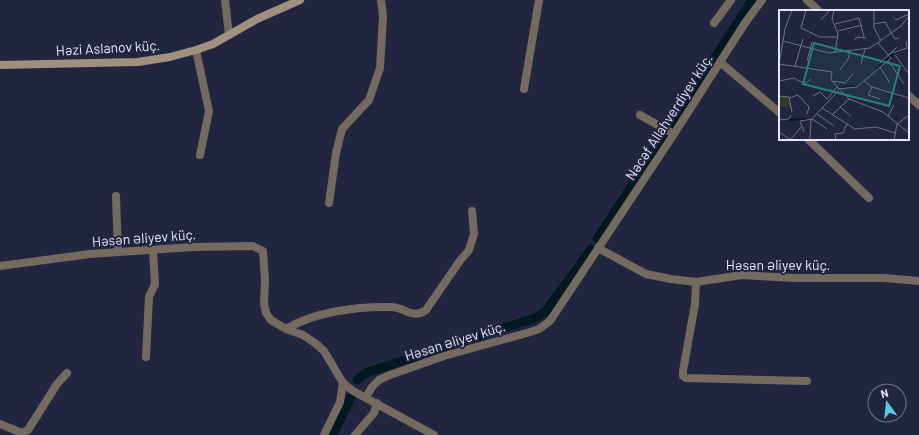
<svg xmlns="http://www.w3.org/2000/svg" width="919" height="435" viewBox="0 0 919 435" font-family="Barlow,sans-serif">
<rect width="100%" height="100%" fill="#22253f"/>
<g fill="none" stroke-linecap="round" stroke-linejoin="round">
<g stroke="#011821" stroke-width="9">
<polyline points="672,124 752,0"/>
<polyline points="597,239 665,135"/>
<polyline points="357,380 368,372 535,318 546,311 591,249"/>
<polyline points="333,435 351,397"/>
</g>
<g stroke="#756a5f" stroke-width="8">
<polyline points="225,0 229,35"/>
<polyline points="807,0 819,11"/>
<polyline points="714,23 731,0"/>
<polyline points="196,50 209,111 200,155"/>
<polyline points="720,62 780,113"/>
<polyline points="524,89 539,0"/>
<polyline points="908,95 919,105"/>
<polyline points="640,115 674,134"/>
<polyline points="808,139 869,198"/>
<polyline points="116,196 118,252"/>
<polyline points="329,203 336,153 342,129 369,100 380,68 383,16 381,0"/>
<polyline points="598,248 646,274 671,279 696,282 742,275 795,278 884,278 919,281"/>
<polyline points="0,266 90,254 193,247 253,246 263,251 265,280 264,303 266,313 271,320 286,329 303,335 315,343 324,351 343,383 353,391 434,435"/>
<polyline points="696,282 695,304 683,371 683,376 686,378 807,381"/>
<path d="M286,329C314,312 358,306 391,307C405,307 412,320 426,310L459,262L469,250L474,234L472,211"/>
<polyline points="146,357 149,297 155,284 153,250"/>
<polyline points="366,397 372,387 379,380 390,375 444,356 527,333 539,329 550,321 674,134 745,23 762,0"/>
<polyline points="0,424 22,433 28,430 57,384 67,373"/>
<polyline points="324,435 340,402 343,383"/>
<polyline points="355,435 374,413 377,403"/>
</g>
<polyline stroke="#a1907e" stroke-width="8" points="0,65 138,62 170,57 196,50 213,44 257,19 300,0"/>
</g>
<g text-anchor="middle" stroke-width="4" stroke-linejoin="round" paint-order="stroke">
<g font-size="14" fill="#e3e6f8" stroke="#22253f">
<text transform="translate(108 48) rotate(-3)" y="5">Həzi Aslanov küç.</text>
<text transform="translate(669 117) rotate(-57)" y="5">Nəcəf Allahverdiyev küç.</text>
<text transform="translate(144 238) rotate(-4)" y="5">Həsən Əliyev küç.</text>
<text x="778" y="270">Həsən Əliyev küç.</text>
<text transform="translate(455 341) rotate(-17)" y="5">Həsən Əliyev küç.</text>
</g>
</g>
<g transform="translate(779 10)">
<rect width="130" height="130" fill="#22253f"/>
<path d="M0,86L9,87L12,98L1,96Z" fill="#313b27"/>
<path fill="none" stroke="#011821" stroke-width="2" d="M97,59L115,43M59,77L76,76M9,110L29,109"/>
<path fill="none" stroke="#6f7289" stroke-width="1" d="M27,0L22,18L41,27H59M55,0L53,9L59,24L56,42M95,0V18L102,31M114,7L117,10L130,4M42,10L51,0M56,14L80,8L85,27M95,14L106,12L116,29L120,28M59,21L83,15M76,30L78,27L87,28M4,31L50,43L91,38L122,16L130,6M110,44L128,38L127,31M116,45L130,64M109,50L125,74M28,51L33,32M101,53L118,37M0,54L53,62L52,70L70,89L104,102L130,123M82,54L86,39M0,55L6,19L13,0M16,56L24,29M101,57L111,73M61,60L69,49L71,40M0,71L15,68L26,74L32,69M54,71L66,73L74,64M85,71L93,77L130,88M93,77L89,85L101,89M59,79L78,77L112,48L99,33M0,86L10,87L13,102M34,86L41,82L48,89L58,77M10,88L19,85L30,97L28,104M61,97L72,106M43,98L60,80M38,104L55,116M53,105L70,89M109,106L115,95M33,109L48,119M0,110L10,109L12,105M0,122L12,130M25,122L21,111L33,109L43,98L76,119L97,117L116,123M31,129L32,109M11,130L23,116M57,130L56,124L64,123L68,114M115,130L118,114L130,105"/>
<path fill="#24817c" fill-opacity="0.15" stroke="#24817c" stroke-width="2" d="M35,33L121,56L110,96L24,74Z"/>
<rect width="130" height="130" fill="none" stroke="#e3e6f8" stroke-width="2"/>
</g>
<g transform="translate(887 403) rotate(345)"><circle r="19" fill="#22253f" stroke="#6f7289"/>
<path d="M0-3L7 15L0 10L-7 15Z" fill="#58c9e3"/>
<text y="-6" font-size="11" font-weight="bold" text-anchor="middle" fill="#e3e6f8">N</text>
</g>
</svg>
